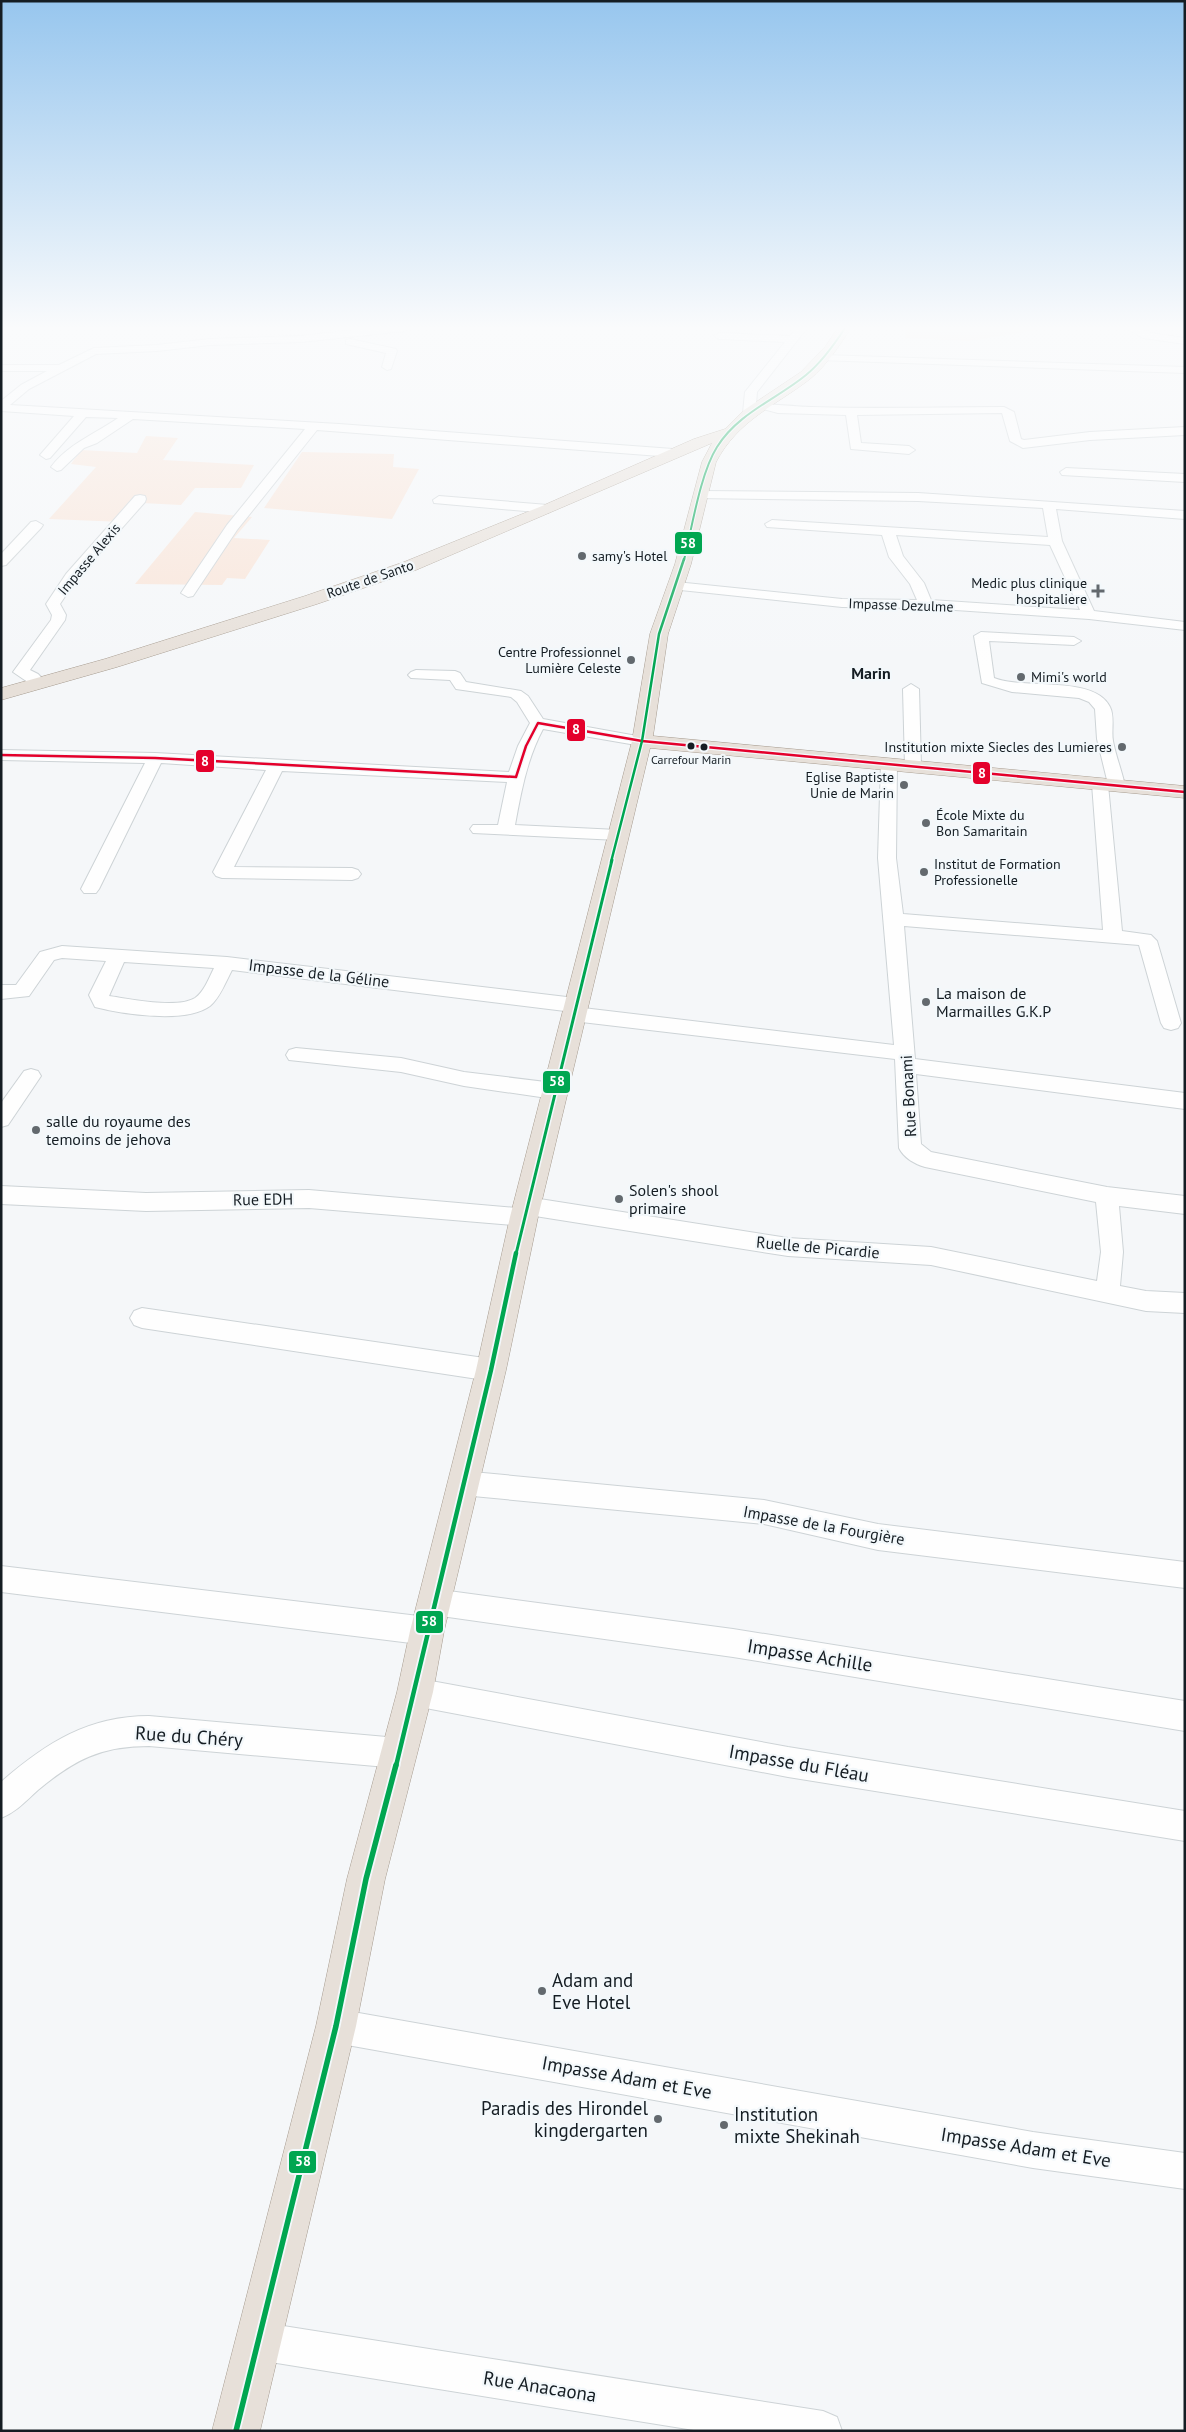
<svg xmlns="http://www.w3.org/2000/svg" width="1186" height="2432" viewBox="0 0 1186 2432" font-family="'PT Sans',sans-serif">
<rect width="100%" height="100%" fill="#f5f7f9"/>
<g fill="#f9e5d9">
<polygon points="906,328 1051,328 969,341 905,338"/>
<polygon points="146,436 178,438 163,460 254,465 241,488 195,488 181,505 142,503 124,522 49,519 96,467 71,464 81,450 137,453"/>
<polygon points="302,452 394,454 393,467 419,469 392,519 264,508"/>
<polygon points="195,512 252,517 234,538 270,540 245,579 227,578 222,585 135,584"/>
</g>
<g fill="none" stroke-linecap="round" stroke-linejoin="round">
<defs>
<g id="minor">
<path d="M372,328H410L405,331L301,342L210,345L157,351L96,354L29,389L10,405L339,424L673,449L679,453L673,457L317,430L237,530L193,596L188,597L181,593L227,525L305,429L133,419L97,443L84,448L61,470L57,471L51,467C68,444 95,434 118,418L86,417L50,458L46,459L40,455L74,416L1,411V401L21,385L47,371H1V365H59L94,348L157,345L210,339L301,336Z"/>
<path d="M796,328H807L757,392L756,404C759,403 803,407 812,407C876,409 940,407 1004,407L1014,412L1021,439L1024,440L1090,432L1185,427V435L1090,440L1023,448L1010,441L1002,413L857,415L861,443L909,446L915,450L909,454L851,449L846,415L778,413L755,407L753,415L749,416L743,413L745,392L785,342L719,339L714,336L719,333L790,336Z"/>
<polygon points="1126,328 1140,328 1150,333 1185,338 1185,344 1143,338"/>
<polygon points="350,339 396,349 397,351 391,369 387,370 382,367 386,353 346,344 346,340"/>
<polygon points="823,355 1185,367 1185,373 819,360 819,356"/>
<polygon points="1066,468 1185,474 1185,482 1062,475 1060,472"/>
<path d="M701,491L918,493L1185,511V519L1056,509L1062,541L1094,611L1185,622V630L1089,619L926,608L842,607L671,589L669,586L676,582L842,599L917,600L910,584L889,557L882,535L767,527L765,524L772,520L1048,537L1043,508L918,501L697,498L695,495L697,492ZM896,535L1050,545L1080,610L931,600L924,583L903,556Z"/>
<polygon points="140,495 145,496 146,499 145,502 76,580 60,604 66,615 65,620 30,670 38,674 48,684 45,687 35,687 13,672 51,620 52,615 46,604 66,574 135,496"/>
<polygon points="439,496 548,505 554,509 548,513 434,503 433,500"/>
<polygon points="36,521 43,525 41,528 6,565 1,566 1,554 31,522"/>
<path d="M981,632L1074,637L1081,641L1074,645L989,641L994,678C1023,690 1095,675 1110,707C1115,717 1111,731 1113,741C1116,757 1122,771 1125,786L1123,790H1111L1108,785L1122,931L1151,935L1157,941L1181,1023L1178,1028L1171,1030L1164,1028L1161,1023L1139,945L904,926L915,1059L1185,1093V1109L916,1074L921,1144L931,1152L1107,1187L1185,1196V1214L1119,1206L1123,1252L1120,1286L1146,1291L1185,1293V1313L1146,1311L931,1265L788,1256L535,1216L532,1223L524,1226L309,1208L146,1211L1,1204V1186L146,1193L309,1190L517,1208L519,1200L527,1197L788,1238L931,1247L1097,1281L1101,1252L1096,1202L925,1167C915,1164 904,1158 899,1148L895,1059L573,1021L566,1019L563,1014L565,1011L232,970C226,981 220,998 210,1006C186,1024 122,1014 95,1007L89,995L106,961L62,958L54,960L29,996L1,999V985H16L40,952L62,946L227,957L575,998L582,1000L585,1005L583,1008L894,1045L878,858L881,763L883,760H895L897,763L896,858L903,914L1103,930L1092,784L1094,780L1100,779L1108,784L1097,739L1095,709L1089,702L1079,698L1012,692L982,683L974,636ZM124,962L214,968C209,978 204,992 195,998C177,1009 130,999 109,996Z"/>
<path d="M416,670L455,671L460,673L466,682L521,691L528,696L543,719L648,738L650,741L642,746L543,729C527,759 521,792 515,825L618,830L624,831L627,835L624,839L618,840L473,833L470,829L473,825H498L507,782L282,771L234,867L352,868L358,870L361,874L358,878L352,880L222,878L216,876L213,872L266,770L161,763L99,889L96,893H84L81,889L145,763L1,760V750L155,753L509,772L518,746L530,723L517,702L511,697L456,689L450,680L411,678L408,675L411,672Z"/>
<polygon points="911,684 919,689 921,766 913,771 905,766 903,689"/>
<polygon points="296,1048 401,1058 464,1072 554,1083 561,1086 564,1091 561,1096 554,1099 464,1086 401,1072 289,1060 286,1055 289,1050"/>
<polygon points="31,1069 38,1071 41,1076 8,1125 1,1127 1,1103 24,1071"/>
<polygon points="142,1308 491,1359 500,1363 503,1370 500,1377 491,1381 142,1328 134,1325 130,1318 134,1311"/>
<polygon points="462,1471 764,1500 878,1524 1185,1562 1185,1588 878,1550 764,1524 462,1495 453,1491 449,1483 453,1475"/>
<polygon points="1,1566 427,1617 437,1621 441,1631 437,1641 427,1645 1,1592"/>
<polygon points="434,1589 733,1629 1185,1701 1185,1731 733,1657 434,1615 424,1612 420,1602 424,1592"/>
<polygon points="415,1678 788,1747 1185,1811 1185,1841 788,1777 415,1706 405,1702 401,1692 405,1682"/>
<path d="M149,1716L398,1738L409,1742L413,1753L409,1764L398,1768L149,1746C101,1746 74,1760 38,1790C26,1801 16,1812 1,1818V1782C46,1743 88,1716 149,1716Z"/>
<polygon points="336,2009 1033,2132 1185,2153 1185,2189 1033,2168 336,2043 324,2038 319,2026 324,2014"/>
<polygon points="258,2322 823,2411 837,2417 842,2431 700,2431 258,2360 245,2354 239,2341 245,2328"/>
</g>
<path id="major" d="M838,328H851C839,346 827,365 810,379C775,406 738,420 716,462L691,564L668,634L653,736L1185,786V798L650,748L538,1217L506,1370L444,1631L433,1692L385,1879L356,2026L260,2431H212L316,2026L347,1879L397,1692L410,1631L476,1370L510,1217L632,741L650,634L675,564L702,462L712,443L416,570L317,604L117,667L1,700V688L105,659L305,596L404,562L542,506L694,439L725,429L744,410L801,372L825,347Z"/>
</defs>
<use href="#minor" stroke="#cdd3d6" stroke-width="2"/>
<use href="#major" stroke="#a69b8f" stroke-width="1"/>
<use href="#minor" fill="#fefefe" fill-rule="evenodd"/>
<use href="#major" fill="#e7e0d9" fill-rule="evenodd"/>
<defs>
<polyline id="bus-1" points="1,755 155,758 516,777 526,746 538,723 642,741 1185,792"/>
<path id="bus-2-far4" d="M684,560C692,528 700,474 717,447C738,413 777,399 806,375C822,362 834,345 845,328"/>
<polyline id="bus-2-far3" points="611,862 642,741 659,634 684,559"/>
<polyline id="bus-2-far2" points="516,1254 612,860"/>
<polyline id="bus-2-far1" points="396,1766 491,1370 516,1253"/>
<polyline id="bus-2" points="236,2431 336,2026 366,1879 396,1765"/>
</defs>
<use href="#bus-1" stroke="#f3f8fb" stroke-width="5"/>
<use href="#bus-2-far4" stroke="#f3f8fb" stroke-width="4"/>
<use href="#bus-2-far3" stroke="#f3f8fb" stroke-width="5"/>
<use href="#bus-2-far2" stroke="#f3f8fb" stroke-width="6"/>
<use href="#bus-2-far1" stroke="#f3f8fb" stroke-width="8"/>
<use href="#bus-2" stroke="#f3f8fb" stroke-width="9"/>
<use href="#bus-1" stroke="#e4002b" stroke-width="2.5"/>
<use href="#bus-2-far4" stroke="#00a651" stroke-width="2"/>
<use href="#bus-2-far3" stroke="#00a651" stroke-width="2.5"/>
<use href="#bus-2-far2" stroke="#00a651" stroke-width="3"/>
<use href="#bus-2-far1" stroke="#00a651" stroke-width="4.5"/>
<use href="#bus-2" stroke="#00a651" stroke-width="5.5"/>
</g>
<linearGradient id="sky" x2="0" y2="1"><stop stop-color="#97c6ee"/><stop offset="0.49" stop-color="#fafbfc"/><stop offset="1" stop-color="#fafbfc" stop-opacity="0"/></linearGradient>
<rect width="1186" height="669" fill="url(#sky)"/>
<g fill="#63696e" stroke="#f3f8fb" stroke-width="2">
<circle cx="582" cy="556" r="5"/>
<path d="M1095.5 583.5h5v5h5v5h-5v5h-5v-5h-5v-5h5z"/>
<circle cx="631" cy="660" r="5"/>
<circle cx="1021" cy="677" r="5"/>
<circle cx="1122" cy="747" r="5"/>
<circle cx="904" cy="785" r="5"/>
<circle cx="926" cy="823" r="5"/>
<circle cx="924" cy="872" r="5"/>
<circle cx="926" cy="1002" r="5"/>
<circle cx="36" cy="1130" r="5"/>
<circle cx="619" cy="1199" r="5"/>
<circle cx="542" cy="1991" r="5"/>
<circle cx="658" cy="2119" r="5"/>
<circle cx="724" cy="2125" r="5"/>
</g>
<g fill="#151d23" stroke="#f3f8fb" stroke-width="2">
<circle cx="691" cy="746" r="4.5"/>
<circle cx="704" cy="747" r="4.5"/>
</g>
<g text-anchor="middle" stroke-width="4.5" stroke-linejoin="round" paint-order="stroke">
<g font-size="12" fill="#151d23" stroke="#f3f8fb">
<text x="691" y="764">Carrefour Marin</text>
</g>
<g font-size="14" fill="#151d23" stroke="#f3f8fb" text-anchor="start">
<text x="592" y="561">samy's Hotel</text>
<text x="1087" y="588" text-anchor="end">Medic plus clinique<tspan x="1087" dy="16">hospitaliere</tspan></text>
<text x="621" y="657" text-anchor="end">Centre Professionnel<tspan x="621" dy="16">Lumière Celeste</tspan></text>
<text x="1031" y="682">Mimi's world</text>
<text x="1112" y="752" text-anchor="end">Institution mixte Siecles des Lumieres</text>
<text x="894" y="782" text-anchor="end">Eglise Baptiste<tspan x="894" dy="16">Unie de Marin</tspan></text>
<text x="936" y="820">École Mixte du<tspan x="936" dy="16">Bon Samaritain</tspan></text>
<text x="934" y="869">Institut de Formation<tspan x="934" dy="16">Professionelle</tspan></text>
</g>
<g font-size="14" fill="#151d23" stroke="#f3f8fb">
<text transform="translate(89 559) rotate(-50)" y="5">Impasse Alexis</text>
<text transform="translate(370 579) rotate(-19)" y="5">Route de Santo</text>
<text transform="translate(901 605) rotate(2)" y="5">Impasse Dezulme</text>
</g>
<g font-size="16" font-weight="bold" fill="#151d23" stroke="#f3f8fb">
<text x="871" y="679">Marin</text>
</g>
<g font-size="16" fill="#151d23" stroke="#f3f8fb">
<text transform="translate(319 973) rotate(7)" y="6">Impasse de la Géline</text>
<text transform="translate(908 1096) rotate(-93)" y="6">Rue Bonami</text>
<text transform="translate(263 1199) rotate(-1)" y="6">Rue EDH</text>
<text transform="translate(818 1247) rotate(5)" y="6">Ruelle de Picardie</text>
<text transform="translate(824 1525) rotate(10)" y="6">Impasse de la Fourgière</text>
</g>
<g font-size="16" fill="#151d23" stroke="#f3f8fb" text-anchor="start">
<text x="936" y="999">La maison de<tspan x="936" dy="18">Marmailles G.K.P</tspan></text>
<text x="46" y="1127">salle du royaume des<tspan x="46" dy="18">temoins de jehova</tspan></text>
<text x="629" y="1196">Solen's shool<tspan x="629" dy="18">primaire</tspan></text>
</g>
<g font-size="19" fill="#151d23" stroke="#f3f8fb">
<text transform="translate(810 1655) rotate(9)" y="7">Impasse Achille</text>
<text transform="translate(189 1736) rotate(4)" y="7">Rue du Chéry</text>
<text transform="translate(799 1763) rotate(10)" y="7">Impasse du Fléau</text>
<text transform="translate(627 2077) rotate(10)" y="7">Impasse Adam et Eve</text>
<text transform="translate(1026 2147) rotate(9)" y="7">Impasse Adam et Eve</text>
<text transform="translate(540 2386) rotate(9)" y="7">Rue Anacaona</text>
</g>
<g font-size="19" fill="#151d23" stroke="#f3f8fb" text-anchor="start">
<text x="552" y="1987">Adam and<tspan x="552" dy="22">Eve Hotel</tspan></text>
<text x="648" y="2115" text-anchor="end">Paradis des Hirondel<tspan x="648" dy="22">kingdergarten</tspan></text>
<text x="734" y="2121">Institution<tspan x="734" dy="22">mixte Shekinah</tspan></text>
</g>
</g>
<g stroke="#f3f8fb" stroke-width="2">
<rect x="674" y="531" width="29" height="24" rx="5" fill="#00a651"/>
<rect x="566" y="718" width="20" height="24" rx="5" fill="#e4002b"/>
<rect x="195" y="749" width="20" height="24" rx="5" fill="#e4002b"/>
<rect x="972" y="761" width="19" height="24" rx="5" fill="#e4002b"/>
<rect x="542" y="1070" width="29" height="24" rx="5" fill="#00a651"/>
<rect x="415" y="1610" width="29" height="24" rx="5" fill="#00a651"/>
<rect x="288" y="2150" width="29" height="24" rx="5" fill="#00a651"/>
</g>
<g font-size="14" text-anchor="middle" font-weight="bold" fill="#fff">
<text x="688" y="548">58</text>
<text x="576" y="734">8</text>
<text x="205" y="766">8</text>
<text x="982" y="778">8</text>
<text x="557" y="1086">58</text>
<text x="429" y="1626">58</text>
<text x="303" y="2166">58</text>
</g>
<rect width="1186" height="2432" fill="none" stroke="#151d23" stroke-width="5"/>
</svg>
